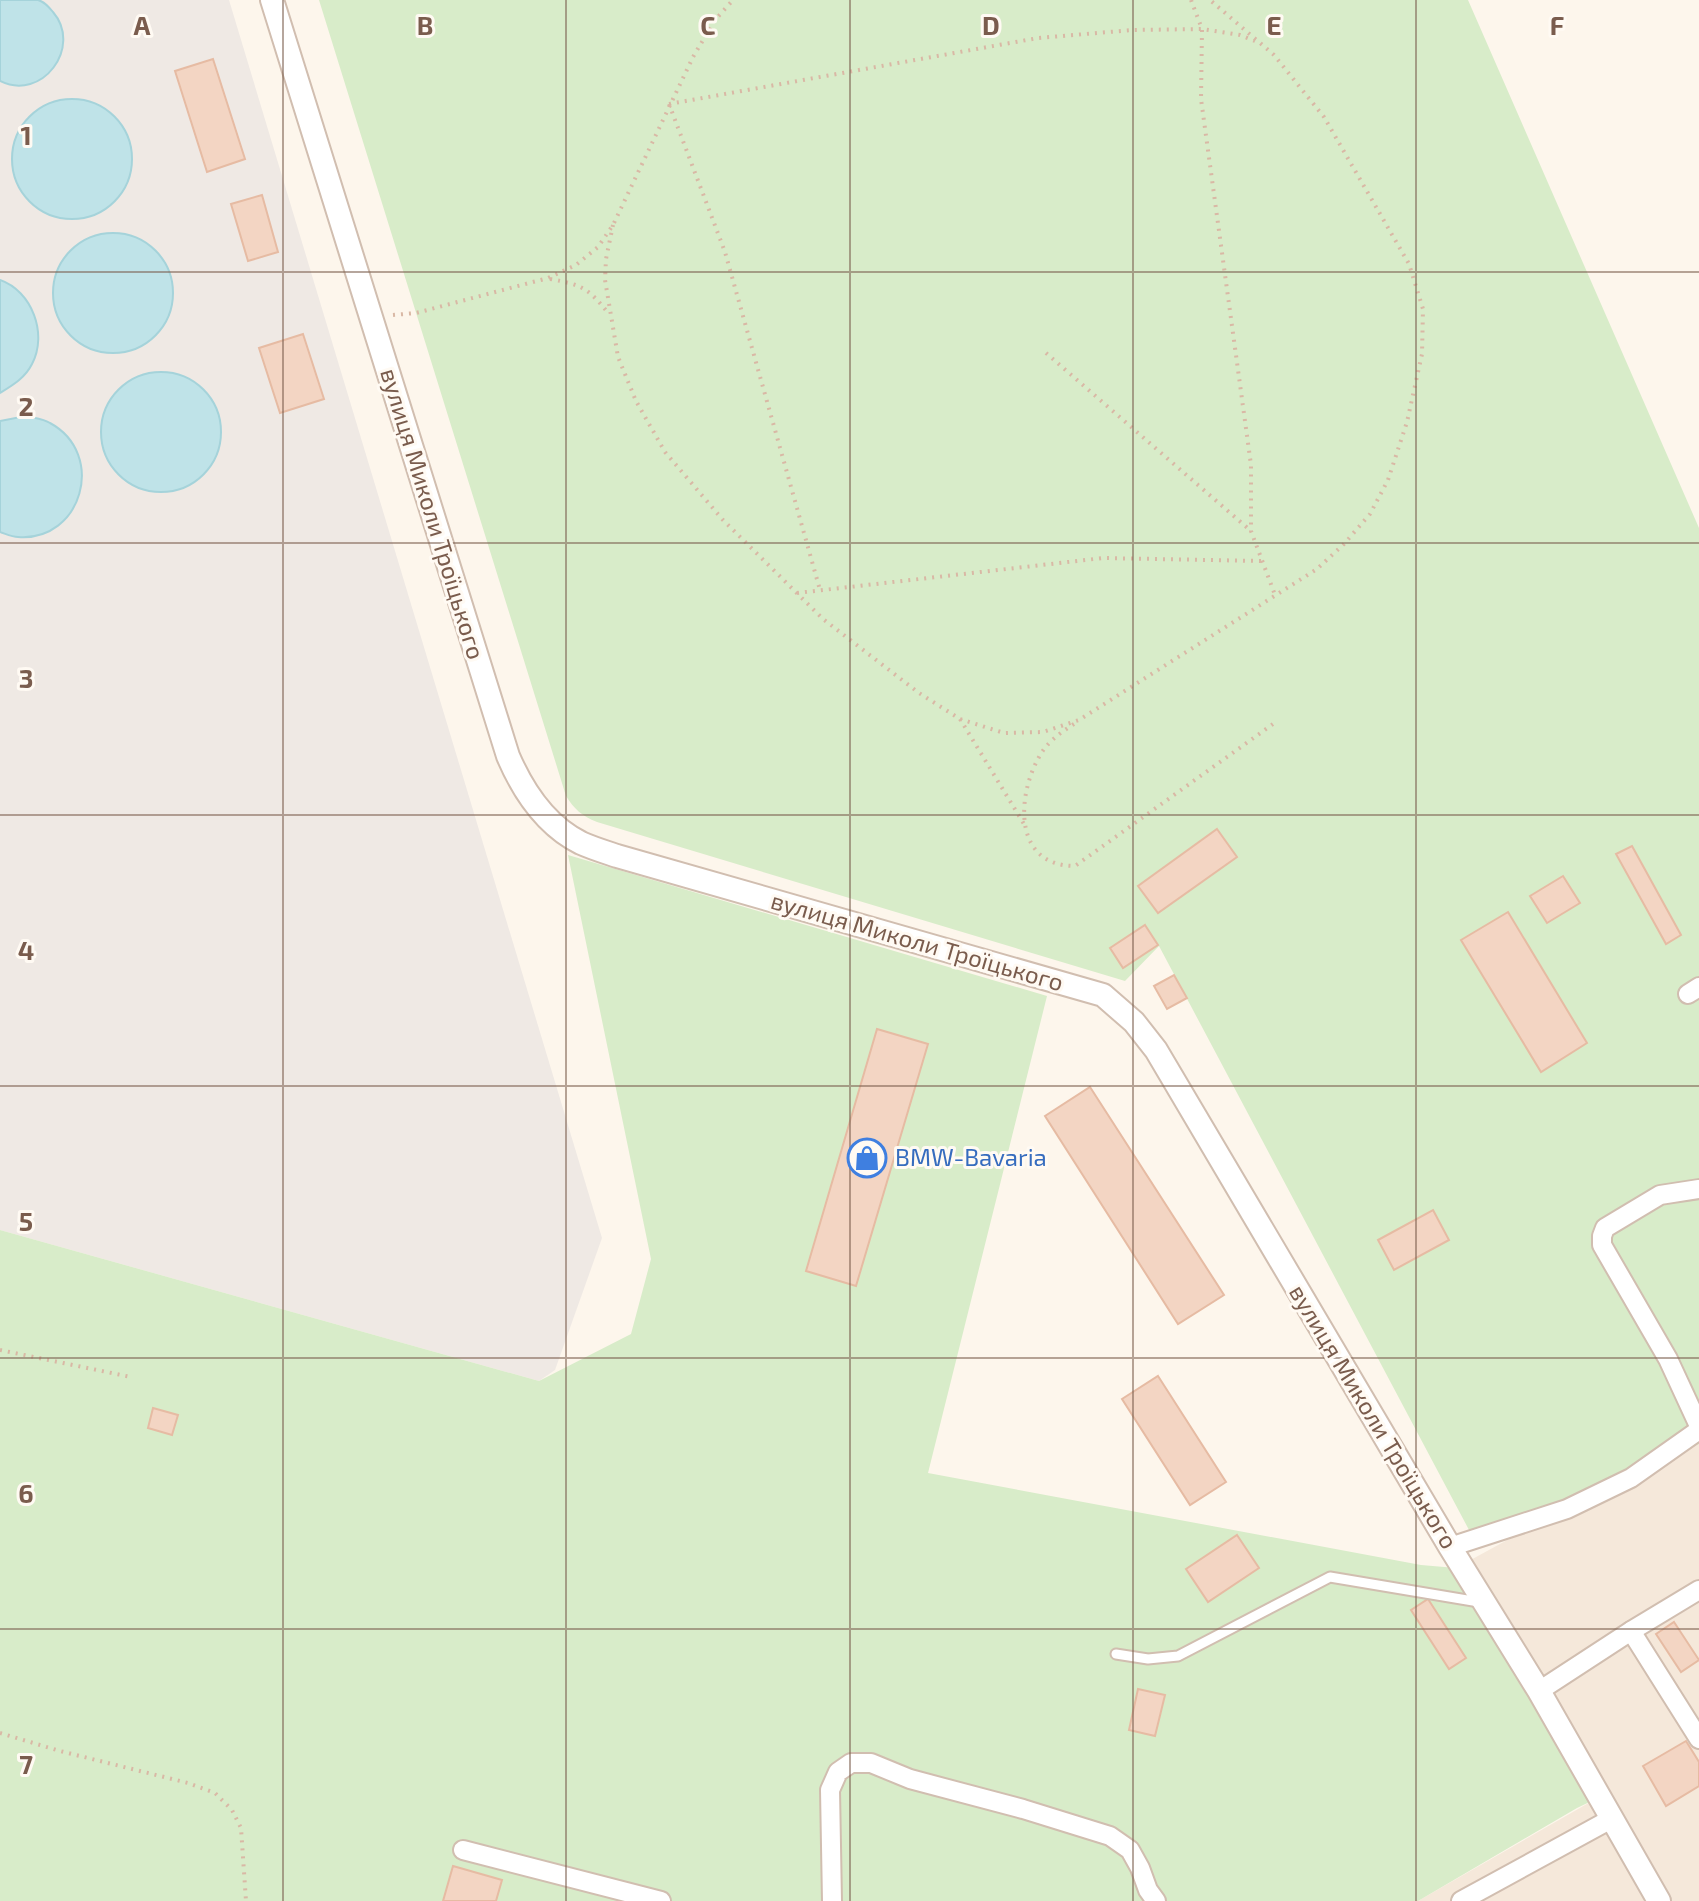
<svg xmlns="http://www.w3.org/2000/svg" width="1699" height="1901" viewBox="0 0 1699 1901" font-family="'Exo 2',sans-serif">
<rect width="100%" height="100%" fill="#fdf6ec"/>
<polygon fill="#f5e8da" points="1699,1435 1699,1901 1418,1901 1599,1797 1456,1568"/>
<polygon fill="#efe9e4" points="0,0 229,0 602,1238 555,1370 539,1381 0,1230"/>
<g fill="#d8ecc9">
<path d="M319,0H1468L1699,528V1444L1477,1545L1159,946L1125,981L597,822C582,816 574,809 566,796Z"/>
<polygon points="568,855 1047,996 928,1473 1421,1565 1456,1568 1600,1797 1577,1808 1418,1901 0,1901 0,1230 539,1381 631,1334 651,1259"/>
</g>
<g fill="#bfe3e8" stroke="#a5d3da" stroke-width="2">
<path d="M0,0C12,0 27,0 38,0C45,2 49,7 53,12C83,47 42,102 0,81Z"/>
<circle cx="72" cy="159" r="60"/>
<circle cx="113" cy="293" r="60"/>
<path d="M0,280C32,291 48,334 32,364C25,378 13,385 0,393Z"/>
<circle cx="161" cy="432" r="60"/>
<path d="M26,416C34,418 44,419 50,423C107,454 82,542 18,537C12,537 6,534 0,532V421Z"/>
</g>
<g fill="#f3d5c3" stroke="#e6bba3" stroke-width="2">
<polygon points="213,59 245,159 207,172 175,71"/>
<polygon points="262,195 278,252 248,261 231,204"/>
<polygon points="303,334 324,399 280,413 259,348"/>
<polygon points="1217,829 1237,857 1158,913 1138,886"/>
<polygon points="1632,846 1681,935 1666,944 1616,854"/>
<polygon points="1563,876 1580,903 1547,923 1530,896"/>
<polygon points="1508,912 1587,1043 1541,1072 1461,940"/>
<polygon points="1145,925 1158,945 1123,968 1110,948"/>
<polygon points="1174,975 1187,998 1167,1009 1154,986"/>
<polygon points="877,1029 928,1044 856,1286 806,1271"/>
<polygon points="1090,1087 1224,1295 1178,1324 1045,1116"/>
<polygon points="1433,1210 1449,1240 1394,1270 1378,1240"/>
<polygon points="1158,1376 1226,1482 1190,1505 1122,1399"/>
<polygon points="153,1408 178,1415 172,1435 148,1428"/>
<polygon points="1237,1535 1259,1568 1208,1602 1186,1569"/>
<polygon points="1428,1599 1466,1658 1449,1669 1411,1610"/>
<polygon points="1674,1622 1699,1660 1681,1672 1656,1634"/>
<polygon points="1138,1689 1165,1695 1155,1736 1129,1730"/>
<polygon points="1686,1741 1699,1762 1699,1786 1666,1806 1643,1766"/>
<polygon points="453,1866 502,1880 496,1901 443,1901"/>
</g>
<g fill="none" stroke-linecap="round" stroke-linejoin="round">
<defs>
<polyline id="service" points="1116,1654 1148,1659 1178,1656 1330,1577 1479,1602"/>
<g id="minor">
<polyline points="1688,994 1699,987"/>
<polyline points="1699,1189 1660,1195 1605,1228 1602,1236 1602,1245 1668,1359 1699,1426"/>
<polyline points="1450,1547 1567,1509 1631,1478 1699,1430"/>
<polyline points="1631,1631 1699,1739"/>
<polyline points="1539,1691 1631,1631 1699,1590"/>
<polyline points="463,1850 661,1901"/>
<polyline points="832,1901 830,1790 838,1772 851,1763 871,1763 910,1779 1023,1809 1110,1836 1130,1850 1140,1868 1148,1890 1156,1901"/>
<polyline points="1461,1901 1611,1819"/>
</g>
<path id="tertiary" d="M272,0L508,756C523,791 545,825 581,843C592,848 605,852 617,856L1103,995L1134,1022L1156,1050L1450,1547L1539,1691L1659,1901"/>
</defs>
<use href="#service" stroke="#d1beb0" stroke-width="13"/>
<use href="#minor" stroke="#d1beb0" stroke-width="22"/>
<use href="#tertiary" stroke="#d1beb0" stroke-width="26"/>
<g stroke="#d9b8a5" stroke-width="4" stroke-dasharray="2 6" stroke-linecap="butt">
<polyline points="1191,0 1202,29 1201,99 1251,465 1251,531 1275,595"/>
<polyline points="669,104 1038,38 1133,30 1202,29 1240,35 1255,41"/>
<polyline points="669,104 725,252 820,590"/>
<polyline points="613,225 606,259 605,280 618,357 636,401 665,452 723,520 823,619 919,693 960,719 1004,733 1043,732 1079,720 1317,569 1344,544 1370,514 1388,480 1407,422 1422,354 1423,309 1409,264 1324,117 1274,55 1210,0"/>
<path d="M550,279C583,285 588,288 609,314"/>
<polyline points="393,315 416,313 548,278 576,265 598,247 613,225 693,57 715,20 733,0"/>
<polyline points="1046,353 1251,531"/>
<polyline points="797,593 1103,558 1262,561"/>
<polyline points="960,719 1024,824"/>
<path d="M1074,724C1060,733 1047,742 1039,757C1016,798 1014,866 1075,866L1273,724"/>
<polyline points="0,1350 131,1377"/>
<polyline points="0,1733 60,1751 188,1783 215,1793 232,1810 241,1828 246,1901"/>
</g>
<use href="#service" stroke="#fff" stroke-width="9"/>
<use href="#minor" stroke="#fff" stroke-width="18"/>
<use href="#tertiary" stroke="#fff" stroke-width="22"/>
</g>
<path fill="none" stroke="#7a5c4d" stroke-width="2" stroke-opacity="0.55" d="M283,0V1901M566,0V1901M850,0V1901M1133,0V1901M1416,0V1901M0,272H1699M0,543H1699M0,815H1699M0,1086H1699M0,1358H1699M0,1629H1699"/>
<defs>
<symbol id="shop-ring" viewBox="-11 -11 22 22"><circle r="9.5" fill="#fffaf3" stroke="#3f7fe0" stroke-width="1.5"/><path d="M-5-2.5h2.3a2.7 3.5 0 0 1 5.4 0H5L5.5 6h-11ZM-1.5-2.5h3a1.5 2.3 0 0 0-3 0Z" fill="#3f7fe0"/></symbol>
</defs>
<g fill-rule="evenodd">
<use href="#shop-ring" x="845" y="1136" width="44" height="44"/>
</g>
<g text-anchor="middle" stroke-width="6" stroke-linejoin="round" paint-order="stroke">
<g font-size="24" fill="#7a5c4d" stroke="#fffaf3">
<text transform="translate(432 514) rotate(73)" y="8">вулиця Миколи Троїцького</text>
<text transform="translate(917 942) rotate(16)" y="8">вулиця Миколи Троїцького</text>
<text transform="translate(1373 1417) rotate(59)" y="8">вулиця Миколи Троїцького</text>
</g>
<g font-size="24" fill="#366cbe" stroke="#fffaf3" text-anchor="start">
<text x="895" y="1166">BMW-Bavaria</text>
</g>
</g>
<g font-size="26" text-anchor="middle" font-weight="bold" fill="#7a5c4d" stroke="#fffaf3" stroke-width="6" stroke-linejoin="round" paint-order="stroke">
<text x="142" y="35">A</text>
<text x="425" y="35">B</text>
<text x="708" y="35">C</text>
<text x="991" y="35">D</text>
<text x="1274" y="35">E</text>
<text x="1557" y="35">F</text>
<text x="26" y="145">1</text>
<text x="26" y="416">2</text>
<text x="26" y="688">3</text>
<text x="26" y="960">4</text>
<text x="26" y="1231">5</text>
<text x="26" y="1503">6</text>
<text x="26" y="1774">7</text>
</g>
</svg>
